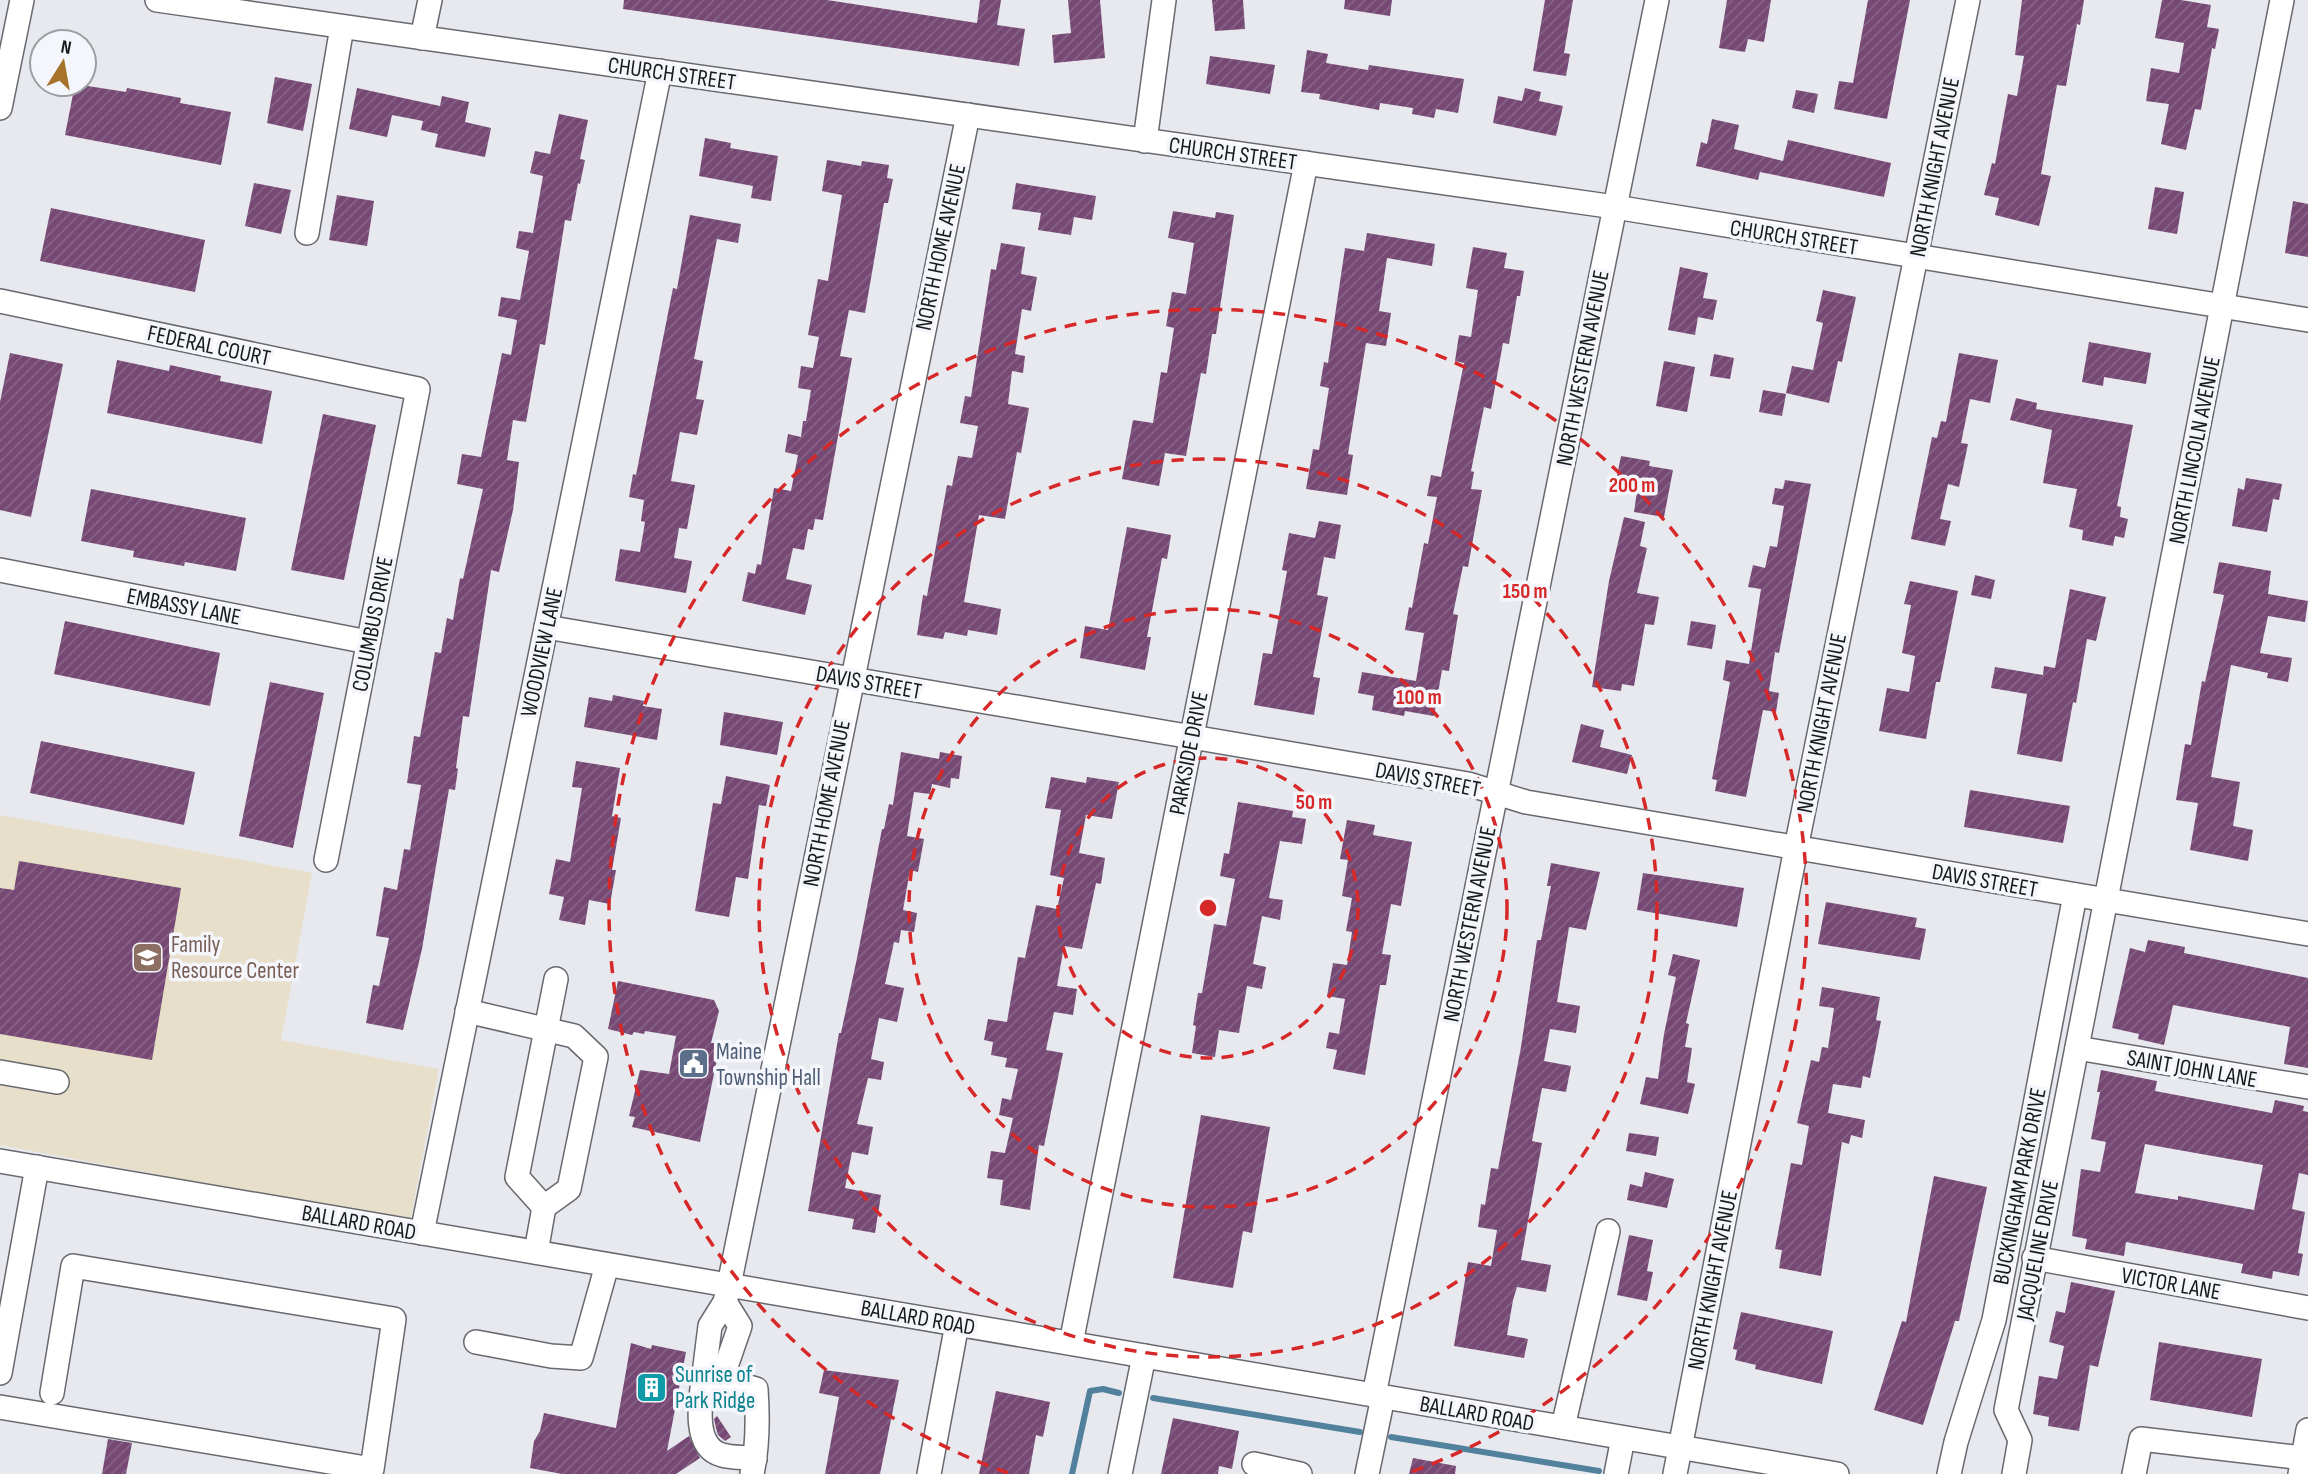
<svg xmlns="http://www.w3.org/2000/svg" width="2308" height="1474" viewBox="0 0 2308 1474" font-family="'Sofia Sans Condensed',sans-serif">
<defs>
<pattern id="building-hatch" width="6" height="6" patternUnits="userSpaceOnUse" patternTransform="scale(1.75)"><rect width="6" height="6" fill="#764874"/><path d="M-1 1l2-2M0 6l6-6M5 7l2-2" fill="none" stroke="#876486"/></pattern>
</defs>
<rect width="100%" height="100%" fill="#e7e9ef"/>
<polygon fill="#e7dfc9" points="0,815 312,873 281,1040 439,1069 410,1222 0,1145"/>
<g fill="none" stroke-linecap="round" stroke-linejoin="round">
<g stroke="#51819c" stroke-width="6">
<polyline points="1153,1398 1360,1432"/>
<polyline points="1391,1437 1599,1471"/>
<polyline points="1072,1474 1090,1391 1103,1389 1119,1393"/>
</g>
</g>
<g fill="url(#building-hatch)" fill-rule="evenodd">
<polygon points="624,0 827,0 977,23 980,0 1001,0 997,25 1025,29 1019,66 623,9"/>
<polygon points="1068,0 1100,0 1105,58 1054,63 1052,35 1071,33"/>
<polygon points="1212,0 1243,0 1245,29 1215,31"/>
<polygon points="1345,0 1392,0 1390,16 1344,9"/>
<polygon points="1545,0 1573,0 1564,53 1570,54 1566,76 1533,71"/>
<polygon points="1727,0 1771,0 1764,42 1748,39 1745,52 1719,48"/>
<polygon points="1868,0 1910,0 1887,119 1834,109 1839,81 1853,83"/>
<polygon points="2022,0 2084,0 2080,25 2077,24 2066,86 2057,85 2041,174 2051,176 2039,226 1995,215 1999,198 1984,195 1992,163 1995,164 2008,94 2017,96 2024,56 2015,55"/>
<polygon points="2162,0 2181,0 2211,5 2207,27 2219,29 2215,49 2212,48 2201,110 2195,109 2186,150 2161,144 2169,104 2146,101 2151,68 2179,73 2184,43 2155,38"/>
<polygon points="1307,50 1328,54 1326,63 1368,70 1369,65 1464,79 1458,113 1436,109 1434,118 1412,114 1413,108 1380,103 1379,110 1319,99 1320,94 1301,92"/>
<polygon points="1210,56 1275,65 1270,94 1206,84"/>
<polygon points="275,77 312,84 303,131 267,123"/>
<polygon points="75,84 126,92 127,88 181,98 180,103 231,112 221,165 65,135"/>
<polygon points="357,88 440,106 442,96 469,102 465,122 491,128 485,157 435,147 438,134 421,130 423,121 392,115 387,137 349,129"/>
<polygon points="1525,88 1541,92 1539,101 1563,106 1556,136 1493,123 1498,96 1522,101"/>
<polygon points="1796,90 1818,94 1814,113 1792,108"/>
<polygon points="559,114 588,120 580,159 585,160 580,184 578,183 571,221 565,220 545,345 540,344 526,422 513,420 507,460 519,462 513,510 499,572 491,570 469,717 463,716 456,768 458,769 455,790 449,789 422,949 403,1030 366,1023 373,985 379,986 389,938 376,936 384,887 397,890 404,849 410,850 421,785 407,783 414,736 420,737 435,652 441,653 447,618 453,620 460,578 463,579 483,489 457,484 462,454 481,457 502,353 511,355 517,320 498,316 501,297 520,300 529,251 516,248 519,231 533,233 543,176 530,173 535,151 550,154"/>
<polygon points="1712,119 1739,125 1734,149 1783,161 1788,140 1891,163 1884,197 1760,172 1758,180 1696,166 1701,142 1707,144"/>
<polygon points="705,138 731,143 730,148 778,156 771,201 751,198 753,186 699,176"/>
<polygon points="827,160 861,166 862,161 889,165 887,178 893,179 888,203 884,203 865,313 849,310 840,356 852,358 823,520 815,519 813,530 808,529 804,550 793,548 786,579 812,585 805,615 742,601 748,572 755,574 757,564 761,565 774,488 791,491 798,455 785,452 788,434 801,437 803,421 806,421 811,390 798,388 801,366 813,368 819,337 808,335 818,279 828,281 842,195 822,191"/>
<polygon points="254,183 291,190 281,234 245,226"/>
<polygon points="1016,183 1096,196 1092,220 1074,217 1071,235 1038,230 1041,213 1012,209"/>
<polygon points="2155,187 2184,192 2177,234 2148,229"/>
<polygon points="337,195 374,201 367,246 329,240"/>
<polygon points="2293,201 2308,204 2308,257 2285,253"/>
<polygon points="51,208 205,240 195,292 40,261"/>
<polygon points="1173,211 1215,218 1216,212 1234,215 1216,334 1212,334 1206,374 1201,373 1186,456 1165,453 1159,486 1122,479 1133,420 1153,423 1161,372 1167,373 1174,328 1166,326 1172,292 1186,294 1194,243 1168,238"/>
<polygon points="690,215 741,224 738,243 717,239 694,359 703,361 696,399 704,400 697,435 680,432 671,481 695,485 687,529 679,528 674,558 692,561 686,593 615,581 620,549 640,552 645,522 641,521 644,500 629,497 633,474 636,475 673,288 677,289"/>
<polygon points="1367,233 1435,244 1432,266 1387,258 1379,311 1391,313 1386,346 1366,343 1348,454 1353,455 1347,495 1306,489 1313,449 1319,450 1329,388 1320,386 1324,362 1328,363 1345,248 1364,251"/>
<polygon points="1001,243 1025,247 1021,274 1037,277 1031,311 1022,309 1015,354 1025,356 1023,373 1012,371 1008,404 1029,408 1021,453 1017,452 1005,519 979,515 964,602 1001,609 997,635 968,630 967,636 945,632 943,639 917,635 923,595 927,596 947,485 952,486 958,456 972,458 978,426 960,423 965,396 971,397 991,269 996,270"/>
<polygon points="1473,247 1507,253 1504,268 1524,271 1520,296 1517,296 1509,344 1503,343 1491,409 1484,407 1471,471 1474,472 1471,489 1482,490 1468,567 1463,566 1453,614 1458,615 1449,671 1442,670 1434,716 1405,711 1404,716 1372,710 1374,696 1358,693 1362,672 1416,681 1424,633 1405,630 1409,607 1412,608 1424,543 1428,544 1437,497 1427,496 1431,475 1441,477 1464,363 1455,361 1459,335 1471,337 1478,290 1466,288"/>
<polygon points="1680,267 1708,273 1703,298 1717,300 1713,320 1698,317 1695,335 1668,330"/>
<polygon points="1823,290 1856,297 1842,362 1838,361 1829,403 1786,393 1792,366 1813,370 1823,323 1816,321"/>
<polygon points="2089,342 2151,353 2146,384 2104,377 2103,386 2082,382"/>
<polygon points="10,353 63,364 31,517 0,510 0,402"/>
<polygon points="1959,353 1998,360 1990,403 1970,399 1961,443 1968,444 1959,487 1948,484 1940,519 1951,521 1945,546 1911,539 1932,437 1937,438 1941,421 1946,422"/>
<polygon points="1714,354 1734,358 1730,379 1710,376"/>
<polygon points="117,360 169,371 170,365 221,376 220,381 272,391 262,444 107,413"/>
<polygon points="1664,361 1695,367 1687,412 1656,406"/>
<polygon points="1763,390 1786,394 1782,416 1759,412"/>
<polygon points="2016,398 2037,403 2036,409 2133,425 2117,506 2121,507 2120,517 2128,519 2124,538 2115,536 2113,546 2082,540 2083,530 2069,527 2077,489 2043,483 2052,430 2010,420"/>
<polygon points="323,414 376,425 344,580 291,570"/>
<polygon points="1621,456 1650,461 1649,466 1673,470 1664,517 1634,512 1638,485 1616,481"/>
<polygon points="2246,478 2282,484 2279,500 2273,499 2267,532 2232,526 2238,488 2244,490"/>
<polygon points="1785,480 1811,484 1779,653 1775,652 1769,691 1779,693 1776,712 1763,710 1746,797 1715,791 1717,780 1712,779 1730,682 1723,680 1726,660 1749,664 1761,589 1748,587 1753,565 1765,568 1770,546 1777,547 1784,506 1772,504 1775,488 1783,489"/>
<polygon points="91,489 246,518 236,571 185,562 184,566 133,557 134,551 81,541"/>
<polygon points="1624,517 1645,522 1640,546 1647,548 1637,593 1659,597 1654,625 1645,624 1634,686 1622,684 1621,691 1592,687 1609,581"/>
<polygon points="1319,521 1341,525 1335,559 1324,557 1317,595 1328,597 1313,677 1320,678 1314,715 1254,705 1263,653 1272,654 1287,571 1282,570 1289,533 1315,538"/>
<polygon points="1127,527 1171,535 1167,559 1162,558 1147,637 1151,637 1145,670 1080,658 1085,626 1108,630"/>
<polygon points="2219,562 2271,571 2268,594 2308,601 2305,622 2268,616 2260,653 2292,658 2288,682 2267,678 2268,673 2231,665 2211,777 2240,782 2233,826 2253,830 2248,861 2190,850 2198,803 2176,800 2185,744 2191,745 2202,681 2205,682 2224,595 2213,593"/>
<polygon points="1975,575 1995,580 1991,599 1971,595"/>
<polygon points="1910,581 1958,591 1940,682 1936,682 1926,739 1879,731 1887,688 1909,692 1915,656 1902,653 1911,605 1904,604"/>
<polygon points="2070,589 2106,597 2096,641 2087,639 2076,703 2073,702 2062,762 2017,754 2027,694 1991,688 1995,667 2043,675 2044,666 2055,668"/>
<polygon points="65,621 220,653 210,706 54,674"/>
<polygon points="1691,621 1716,625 1712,649 1687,645"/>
<polygon points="270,682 324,693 293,848 239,836"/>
<polygon points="613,695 644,701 643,706 662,709 657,740 584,727 589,697 612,701"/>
<polygon points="724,712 783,722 777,755 720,745"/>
<polygon points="1581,724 1604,730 1600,747 1632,755 1627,774 1572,762"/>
<polygon points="41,741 195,772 184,825 30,793"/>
<polygon points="901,752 939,759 940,752 962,756 959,779 951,778 950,788 932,784 930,794 914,792 907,836 924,839 918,872 910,870 903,910 917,913 914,932 901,930 899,943 894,942 885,984 904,988 897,1022 879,1018 871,1059 884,1062 881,1080 868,1078 857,1124 873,1127 868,1155 852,1152 845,1188 881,1195 875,1233 852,1229 854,1219 808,1211 839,1033 841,1033 857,958 882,829 884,829 889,804 893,805"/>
<polygon points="576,761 620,768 612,816 621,818 612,870 616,870 610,904 589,900 585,925 559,920 564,897 549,894 556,859 570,862 582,788 572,787"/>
<polygon points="726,776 770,785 766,806 759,805 748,879 736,877 729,917 695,911 713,803 721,804"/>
<polygon points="1051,777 1086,783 1087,777 1119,782 1112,819 1086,815 1079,853 1105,858 1101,884 1096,883 1082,949 1064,946 1057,986 1077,989 1073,1015 1054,1012 1046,1050 1063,1053 1044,1146 1039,1145 1030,1210 1000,1205 1003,1180 987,1178 991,1151 1005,1153 1013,1118 999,1115 1002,1098 1011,1100 1018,1069 1005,1067 1007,1058 991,1055 993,1042 984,1040 988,1019 1007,1022 1018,957 1025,958 1036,905 1057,909 1064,878 1050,875 1061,810 1045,808"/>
<polygon points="1970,790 2070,806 2063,843 1964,827"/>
<polygon points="1238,802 1293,811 1292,817 1306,819 1302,844 1280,841 1269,898 1283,900 1280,920 1262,916 1253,964 1266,967 1262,989 1247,986 1239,1033 1219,1030 1215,1057 1192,1053 1196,1026 1193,1025 1198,993 1202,993 1214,924 1226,926 1235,879 1220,876 1224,853 1229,854"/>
<polygon points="1347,820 1375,825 1373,835 1412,842 1401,906 1391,904 1382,954 1391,955 1386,985 1380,985 1365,1075 1333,1069 1337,1050 1326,1048 1329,1032 1339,1034 1345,999 1327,996 1333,963 1347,965 1352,932 1346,931 1352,898 1342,896 1348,860 1340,859"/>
<polygon points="19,861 181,888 152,1060 0,1034 0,888 14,890"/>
<polygon points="1551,863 1600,872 1586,930 1569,927 1557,1002 1580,1006 1576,1033 1550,1029 1544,1061 1571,1066 1566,1092 1542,1088 1532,1141 1542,1143 1521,1260 1551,1265 1546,1292 1517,1287 1513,1300 1507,1335 1528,1339 1524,1358 1454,1346 1468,1262 1491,1266 1497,1230 1478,1227 1481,1204 1485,1205 1491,1168 1498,1169 1521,1047 1537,940 1541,940 1551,886 1547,886"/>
<polygon points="1643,873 1744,888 1737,927 1637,910"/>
<polygon points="1826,902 1917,918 1915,927 1926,929 1920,960 1818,944"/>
<polygon points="2148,940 2185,947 2184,953 2308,978 2308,1068 2284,1064 2290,1027 2173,1005 2164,1045 2138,1039 2139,1034 2112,1028 2130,948 2145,952"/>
<polygon points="1673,954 1700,960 1686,1023 1689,1024 1685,1047 1692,1048 1687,1082 1695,1084 1688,1114 1640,1104 1646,1077 1658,1079 1664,1034 1676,977 1668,975"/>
<polygon points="618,981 714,1000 719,1011 711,1043 716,1043 714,1058 717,1059 700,1142 632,1127 635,1117 629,1116 640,1070 669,1074 676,1036 645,1031 644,1034 634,1032 632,1035 608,1029"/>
<polygon points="1822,987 1880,997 1876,1020 1881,1021 1870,1078 1863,1076 1861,1088 1833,1084 1828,1113 1865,1120 1862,1138 1851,1135 1849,1144 1842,1142 1821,1276 1779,1268 1782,1250 1775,1249 1791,1163 1802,1165 1809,1126 1797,1123 1811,1060 1819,1062 1822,1047 1828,1048 1834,1008 1819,1006"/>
<path d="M2101,1070L2157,1081L2155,1091L2272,1113L2275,1100L2304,1106L2303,1111L2308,1112V1175L2299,1173L2292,1209L2305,1212L2298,1253L2303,1254L2299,1276L2273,1271L2272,1279L2241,1273L2243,1264L2126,1242L2124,1256L2085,1249L2087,1239L2072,1236L2081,1169L2100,1172L2106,1142L2091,1139L2100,1092H2097ZM2145,1144L2263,1165L2254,1210L2178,1196V1200L2135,1193Z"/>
<polygon points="1201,1115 1270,1127 1252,1233 1243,1231 1233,1288 1173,1278"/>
<polygon points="1629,1133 1659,1137 1656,1156 1626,1151"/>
<polygon points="1645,1172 1674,1179 1667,1208 1627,1200 1630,1184 1642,1187"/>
<polygon points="1934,1176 1987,1187 1959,1321 1955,1321 1923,1425 1874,1410 1902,1321 1906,1322"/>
<polygon points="1629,1235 1653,1240 1647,1271 1653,1272 1647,1301 1617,1295"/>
<polygon points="2071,1282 2115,1291 2098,1367 2090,1365 2079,1431 2048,1426 2049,1417 2033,1414 2039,1376 2057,1379 2064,1346 2049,1342 2056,1311 2065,1313"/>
<polygon points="1741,1312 1833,1331 1822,1384 1755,1369 1756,1365 1735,1360 1737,1350 1733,1349"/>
<polygon points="2159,1342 2262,1359 2252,1417 2150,1400"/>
<polygon points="631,1343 651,1349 652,1345 686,1352 667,1451 689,1436 700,1458 676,1474 562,1474 530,1468 534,1441 540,1431 544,1413 616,1428"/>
<polygon points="824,1370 899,1380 880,1474 825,1474 839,1397 819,1393"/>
<polygon points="996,1391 1050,1402 1043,1437 1036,1435 1029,1474 979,1474"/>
<polygon points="717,1416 731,1437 725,1441 718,1435 716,1428 714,1419"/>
<polygon points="1173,1418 1239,1431 1232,1469 1219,1466 1218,1474 1161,1474"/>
<polygon points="108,1439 132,1443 126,1474 102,1474"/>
<polygon points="1413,1458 1456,1466 1455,1474 1409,1474"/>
</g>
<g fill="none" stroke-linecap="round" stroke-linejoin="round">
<defs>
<g id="minor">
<polyline points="157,0 1615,207 2308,320"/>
<polyline points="422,38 430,0"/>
<polyline points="0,108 22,0"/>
<polyline points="1145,141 1164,0"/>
<polyline points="307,233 342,27"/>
<polyline points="0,301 418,389 326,860"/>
<polyline points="0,570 368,642"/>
<polyline points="546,627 1468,784 1526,802 2308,934"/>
<polyline points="467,1011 574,1036 596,1057 569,1189 544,1207 536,1252"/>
<polyline points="2077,1048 2308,1087"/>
<polyline points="0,1072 57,1082"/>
<polyline points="0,1161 1837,1474"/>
<polyline points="544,1207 517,1177 556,979"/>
<polyline points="422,1233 660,71"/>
<polyline points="2034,1258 2308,1308"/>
<polyline points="476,1342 551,1356 581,1358 607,1265"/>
<polyline points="1071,1343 1306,163"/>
<polyline points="0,1373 37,1167"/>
<path d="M704,1374C701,1396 691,1447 722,1455C732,1458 745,1457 755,1459"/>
<polyline points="722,1378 740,1326 725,1302"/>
<polyline points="1374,1395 1657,0"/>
<polyline points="0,1407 372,1469 394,1319 73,1266 52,1393"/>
<polyline points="1563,1427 1608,1231"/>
<polyline points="1254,1464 1300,1474"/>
<path d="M752,1474C758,1446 758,1417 756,1389L704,1374L710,1326L725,1302L729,1285L968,115"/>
<polyline points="929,1474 957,1324"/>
<polyline points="1120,1474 1144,1356"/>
<polyline points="1367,1474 1383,1397"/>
<polyline points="1616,1474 1623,1438"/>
<polyline points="1675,1474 1796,848 1968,0"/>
<polyline points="1949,1474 1956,1442 1994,1320 2075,895"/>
<polyline points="2014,1474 2020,1440 2006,1410 2282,0"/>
<polyline points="2134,1474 2141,1439 2303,1458"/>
<polyline points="2300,1474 2308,1430"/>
</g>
</defs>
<use href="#minor" stroke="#68696f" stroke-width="26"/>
<use href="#minor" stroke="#fff" stroke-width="23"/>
</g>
<g fill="none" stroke="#d62828" stroke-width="3.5" stroke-dasharray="12 9">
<circle cx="1208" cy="908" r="150"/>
<circle cx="1208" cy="908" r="299"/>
<circle cx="1208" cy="908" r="449"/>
<path d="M1008 1473A599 599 0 1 1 1408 1473"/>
</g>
<defs>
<symbol id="school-square" viewBox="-11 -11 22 22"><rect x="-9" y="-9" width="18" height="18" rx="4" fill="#8d6e63" stroke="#f4f6fc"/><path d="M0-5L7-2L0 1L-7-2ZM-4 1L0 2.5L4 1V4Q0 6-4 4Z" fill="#fff"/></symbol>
<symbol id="civic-square" viewBox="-11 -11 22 22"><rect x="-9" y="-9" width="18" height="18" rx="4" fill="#5c6f8a" stroke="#f4f6fc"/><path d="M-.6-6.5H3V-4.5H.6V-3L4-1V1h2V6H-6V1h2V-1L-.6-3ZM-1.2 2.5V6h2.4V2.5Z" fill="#fff"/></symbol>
<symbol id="building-square" viewBox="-11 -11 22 22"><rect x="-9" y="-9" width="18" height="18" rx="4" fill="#0f9aa8" stroke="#f4f6fc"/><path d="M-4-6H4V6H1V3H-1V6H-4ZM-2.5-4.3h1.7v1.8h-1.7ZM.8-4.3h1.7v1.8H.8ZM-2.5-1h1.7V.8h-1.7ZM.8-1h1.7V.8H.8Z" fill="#fff"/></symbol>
</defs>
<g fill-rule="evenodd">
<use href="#school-square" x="130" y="940" width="35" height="35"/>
<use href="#civic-square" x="676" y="1046" width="35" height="35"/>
<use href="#building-square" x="634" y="1370" width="35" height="35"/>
</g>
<g text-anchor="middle" stroke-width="7" stroke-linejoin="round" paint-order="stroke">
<g font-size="23" fill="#18191b" stroke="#f4f6fc">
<text transform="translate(672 73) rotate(8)" y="8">CHURCH STREET</text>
<text transform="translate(1233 153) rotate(8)" y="8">CHURCH STREET</text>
<text transform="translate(1934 167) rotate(-79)" y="8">NORTH KNIGHT AVENUE</text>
<text transform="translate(1794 237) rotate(9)" y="8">CHURCH STREET</text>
<text transform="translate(940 247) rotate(-78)" y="8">NORTH HOME AVENUE</text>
<text transform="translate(209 345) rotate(12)" y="8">FEDERAL COURT</text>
<text transform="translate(1582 368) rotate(-79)" y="8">NORTH WESTERN AVENUE</text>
<text transform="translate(2194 450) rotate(-79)" y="8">NORTH LINCOLN AVENUE</text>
<text transform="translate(184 606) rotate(11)" y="8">EMBASSY LANE</text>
<text transform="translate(372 624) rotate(-79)" y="8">COLUMBUS DRIVE</text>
<text transform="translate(541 652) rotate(-78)" y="8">WOODVIEW LANE</text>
<text transform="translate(869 682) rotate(10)" y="8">DAVIS STREET</text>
<text transform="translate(1821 723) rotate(-79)" y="8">NORTH KNIGHT AVENUE</text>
<text transform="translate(1188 753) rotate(-79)" y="8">PARKSIDE DRIVE</text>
<text transform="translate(1428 779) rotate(11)" y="8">DAVIS STREET</text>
<text transform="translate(826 803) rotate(-79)" y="8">NORTH HOME AVENUE</text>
<text transform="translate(1985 880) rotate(10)" y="8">DAVIS STREET</text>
<text transform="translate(1469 924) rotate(-79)" y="8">NORTH WESTERN AVENUE</text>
<text transform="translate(2192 1068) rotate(10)" y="8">SAINT JOHN LANE</text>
<text transform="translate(2019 1186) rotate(-79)" y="8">BUCKINGHAM PARK DRIVE</text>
<text transform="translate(359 1222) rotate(10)" y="8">BALLARD ROAD</text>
<text transform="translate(2037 1250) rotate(-79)" y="8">JACQUELINE DRIVE</text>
<text transform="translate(1712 1280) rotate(-79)" y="8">NORTH KNIGHT AVENUE</text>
<text transform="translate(2171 1283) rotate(10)" y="8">VICTOR LANE</text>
<text transform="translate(918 1317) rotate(10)" y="8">BALLARD ROAD</text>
<text transform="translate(1477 1413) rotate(10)" y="8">BALLARD ROAD</text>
</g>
<g font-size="23" fill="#785e54" stroke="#f4f6fc" text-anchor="start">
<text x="171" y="952">Family<tspan x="171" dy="26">Resource Center</tspan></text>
</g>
<g font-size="23" fill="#4e5e75" stroke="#f4f6fc" text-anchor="start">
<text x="716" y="1059">Maine<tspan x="716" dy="26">Township Hall</tspan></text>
</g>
<g font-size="23" fill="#0d838f" stroke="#f4f6fc" text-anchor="start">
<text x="675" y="1382">Sunrise of<tspan x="675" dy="26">Park Ridge</tspan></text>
</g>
</g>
<circle cx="1208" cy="908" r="10" fill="#d62828" stroke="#f4f6fc" stroke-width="3.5"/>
<g font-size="21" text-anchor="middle" font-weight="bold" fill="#d62828" stroke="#f4f6fc" stroke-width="7" stroke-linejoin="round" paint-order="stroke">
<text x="1632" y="492">200 m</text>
<text x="1525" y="598">150 m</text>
<text x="1419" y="704">100 m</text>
<text x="1314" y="809">50 m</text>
</g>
<g transform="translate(63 63) rotate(11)"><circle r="33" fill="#f4f6fc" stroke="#9c9ea2" stroke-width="2"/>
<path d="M0-5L12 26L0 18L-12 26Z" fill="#a5732a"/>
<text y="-10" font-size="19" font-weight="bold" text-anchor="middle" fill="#18191b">N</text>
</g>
</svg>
